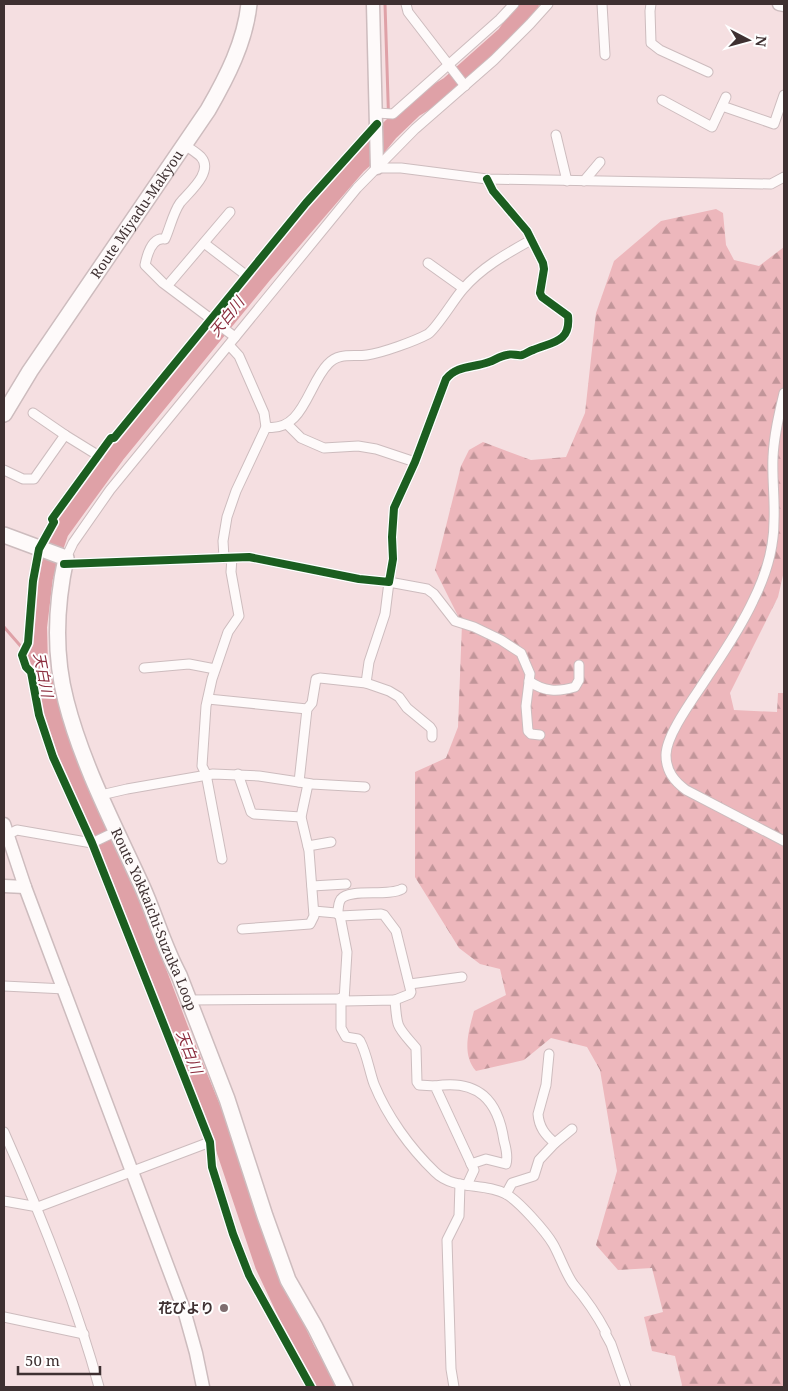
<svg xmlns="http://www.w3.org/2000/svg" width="788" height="1391" viewBox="0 0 788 1391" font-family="'Noto Serif','Noto Sans JP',serif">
<defs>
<pattern id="forest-firs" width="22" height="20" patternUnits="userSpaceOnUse" patternTransform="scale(1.25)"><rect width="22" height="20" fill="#edb7bc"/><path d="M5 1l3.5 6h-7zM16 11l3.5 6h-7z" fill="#c19599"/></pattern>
</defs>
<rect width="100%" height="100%" fill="#f5dfe1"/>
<path fill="url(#forest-firs)" d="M716,209L723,213L726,245L734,260L759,266L784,247V571L778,597L730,693L734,710L777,712L778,693H784V1387H681L682,1385L675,1356L652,1351L644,1317L663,1312L652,1268L618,1270L596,1245L617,1171L600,1070L587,1047L551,1038L524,1060L476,1071C461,1054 469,1030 474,1011L506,995L500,969L480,964L459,948L415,877V772L446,758L458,727L462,624L435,570L461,466L469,450L483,442L531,460L566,457L585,413L596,313L614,261L661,221Z"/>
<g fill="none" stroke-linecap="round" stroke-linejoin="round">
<g stroke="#dfa1a7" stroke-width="3">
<polyline points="385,4 389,131"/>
<polyline points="4,627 38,666"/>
</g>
<polyline stroke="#dfa1a7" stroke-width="20" points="327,1387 306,1352 265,1265 221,1134 179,1031 122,881 54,721 38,666 37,627 43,577 59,531 115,454 263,273 357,164 376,147 389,131 413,108 450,86 506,36 529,4"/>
<defs>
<g id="street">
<polyline points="406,4 408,12 465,86"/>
<polyline points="602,4 605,55"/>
<polyline points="651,4 650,11 651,43 660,50 708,72"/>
<polyline points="662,100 712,127 726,97"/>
<polyline points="722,106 774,124 784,95"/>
<polyline points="377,113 393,114 500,19 514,4"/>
<polyline points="556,135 567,181"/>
<path d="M185,145C190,149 196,152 201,157C214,172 189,192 180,203C173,213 170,228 165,239C152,237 147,255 145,265L163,283L235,337"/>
<polyline points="377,168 401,168 487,179 771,184 784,177"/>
<polyline points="584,181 600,162"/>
<polyline points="204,243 247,276"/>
<polyline points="428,263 463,288"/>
<polyline points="168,285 230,212"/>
<path d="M784,393C779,414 774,435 773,457C772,478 775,500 774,521C774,548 765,577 753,601C741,627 724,652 708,676C696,695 666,734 666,755C666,771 674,781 686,790L784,841"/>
<polyline points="33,413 65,435"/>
<polyline points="287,424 301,438 324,448 358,446 376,449 415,462"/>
<path d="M266,427C303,433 308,384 328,364C339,352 353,357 367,355C382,353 415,341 428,334C437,328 454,299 463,289C482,267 506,254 531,240"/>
<polyline points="4,470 23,479 34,479 65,435 99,456"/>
<polyline points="66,558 73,543 110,490 357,188 415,129 494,60 530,24 548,4"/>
<polyline points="224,558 223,541 227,517 236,491 266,427 264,413 239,356 229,345"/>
<path d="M64,564L249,557L359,579L389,582L393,559L392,537L394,508L415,462L446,379C457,365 473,368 489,362C495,360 500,356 507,355C512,353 517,356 522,355C526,354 529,351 533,350C551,342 571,343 568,316L542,297L540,293L544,269L543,263L527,231L493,191L487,179"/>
<polyline points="144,668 189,664 215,669"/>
<path d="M529,681C544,692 558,692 575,687L579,680V665"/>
<polyline points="366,683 369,662 385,614 389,582 427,589 434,594 455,621 474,627 501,640 521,653 530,674 526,706 528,731 531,734 540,735"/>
<polyline points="208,699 307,709"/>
<polyline points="238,774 251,812 254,814 301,817"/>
<polyline points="299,782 307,709 312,703 316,679 320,678 366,683 389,691 399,697 407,708 430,727 432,730 432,737"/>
<polyline points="101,795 127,789 213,774 259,776 312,784 365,787"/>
<polyline points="7,835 17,830 92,843 117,831"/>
<polyline points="308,846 331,842"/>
<polyline points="222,859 206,774 202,766 206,706 212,679 228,632 239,616 231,572 232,558"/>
<polyline points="312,886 346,884"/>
<path d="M314,911L336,913L340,916L347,952L344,1001L395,1000C397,1029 397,1026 416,1048L417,1082L419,1085L435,1086L474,1170L467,1185"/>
<path d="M338,914C338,909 338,903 341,899C350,888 388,897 402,889"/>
<polyline points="340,916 381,914 384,915 396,931 411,992 410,994 395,1000"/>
<polyline points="242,929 310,924 314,916 309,851 301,817 308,784"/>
<polyline points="410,984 462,977"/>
<polyline points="4,986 65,989"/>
<path d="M341,998V1028L346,1037L358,1039L360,1041C367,1054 369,1070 374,1084C387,1116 410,1148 435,1172C454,1191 484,1182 506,1194C519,1201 546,1232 553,1244C560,1256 566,1275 574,1285C586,1299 597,1315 606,1332L605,1333L611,1344L626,1387"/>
<polyline points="188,1000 344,999"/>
<path d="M549,1054L546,1085L538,1114C539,1127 545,1135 555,1143"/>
<path d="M435,1086C478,1079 498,1100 504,1141C506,1148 508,1157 506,1164L486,1159L471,1164"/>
<path d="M4,1132C41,1215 75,1299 99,1387"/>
<polyline points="506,1194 512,1183 534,1176 539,1160 555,1143 572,1129"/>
<polyline points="4,1201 38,1207 210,1142"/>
<polyline points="4,1317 84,1334"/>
<polyline points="311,1387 249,1275 233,1234 212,1167 210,1142 92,843 53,757 39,715 31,672 26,667 22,655 28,643 33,581 39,549 54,522 52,519 111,438 114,438 306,203 377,124"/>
<polyline points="454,1387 451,1369 447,1240 459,1216 460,1184"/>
</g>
<g id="secondary">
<polyline points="373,4 377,168"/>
<polyline points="779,4 784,5"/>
<polyline points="4,824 25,887 184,1310 196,1353 203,1387"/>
<polyline points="4,886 25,887"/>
</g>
<g id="primary">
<path id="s1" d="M4,414L30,371L208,110C227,77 245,42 249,4"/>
<path id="s2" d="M4,535L66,558C56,604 54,655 66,701C82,764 114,825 141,884C155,914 163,946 179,975L227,1099L265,1216L288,1280L315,1327L345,1387"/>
</g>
</defs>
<use href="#street" stroke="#cdbcbe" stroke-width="11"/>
<use href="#secondary" stroke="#cdbcbe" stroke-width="15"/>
<use href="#primary" stroke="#cdbcbe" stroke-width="18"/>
<use href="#street" stroke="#fefafa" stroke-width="9"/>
<use href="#secondary" stroke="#fefafa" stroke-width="12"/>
<use href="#primary" stroke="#fefafa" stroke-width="15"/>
<defs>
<g id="cycleway">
<path d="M64,564L249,557L359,579L389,582L393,559L392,537L394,508L415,462L446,379C457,365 473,368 489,362C495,360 500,356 507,355C512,353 517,356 522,355C526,354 529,351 533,350C551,342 571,343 568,316L542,297L540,293L544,269L543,263L527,231L493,191L487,179"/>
<polyline points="311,1387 249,1275 233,1234 212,1167 210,1142 92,843 53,757 39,715 31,672 26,667 22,655 28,643 33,581 39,549 54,522 52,519 111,438 114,438 306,203 377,124"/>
</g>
</defs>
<use href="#cycleway" stroke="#fff" stroke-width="11"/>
<use href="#cycleway" stroke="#1b5e20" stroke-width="8"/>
</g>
<circle fill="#7e6d6f" stroke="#fff" stroke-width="2" cx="224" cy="1308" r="5"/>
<g text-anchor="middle" stroke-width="4" stroke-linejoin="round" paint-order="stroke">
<g font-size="14" fill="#3e3031" stroke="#fff">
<text dy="5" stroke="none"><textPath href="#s1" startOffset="240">Route Miyadu-Makyou</textPath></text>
<text dy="5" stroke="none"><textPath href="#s2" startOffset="446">Route Yokkaichi-Suzuka Loop</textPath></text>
</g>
<g font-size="14" font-weight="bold" fill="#3e3031" stroke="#fff" text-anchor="end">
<text x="214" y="1313">花びより</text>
</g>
<g font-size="15" font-style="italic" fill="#8b2d3e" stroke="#fff">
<text transform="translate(227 317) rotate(-51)" y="5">天白川</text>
<text transform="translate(43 675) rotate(79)" y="5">天白川</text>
<text transform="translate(189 1052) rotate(69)" y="5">天白川</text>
</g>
</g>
<rect width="788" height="1391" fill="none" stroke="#3e3031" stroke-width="10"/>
<g transform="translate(748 40) rotate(96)" stroke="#ffffff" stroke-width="4" paint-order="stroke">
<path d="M0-4L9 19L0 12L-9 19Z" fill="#3e3031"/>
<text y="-8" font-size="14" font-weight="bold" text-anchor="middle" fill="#3e3031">N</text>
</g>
<path d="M18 1366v8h82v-8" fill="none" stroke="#3e3031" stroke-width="2.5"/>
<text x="25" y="1366" font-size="15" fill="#3e3031" stroke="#ffffff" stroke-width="4" paint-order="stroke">50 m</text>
</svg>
